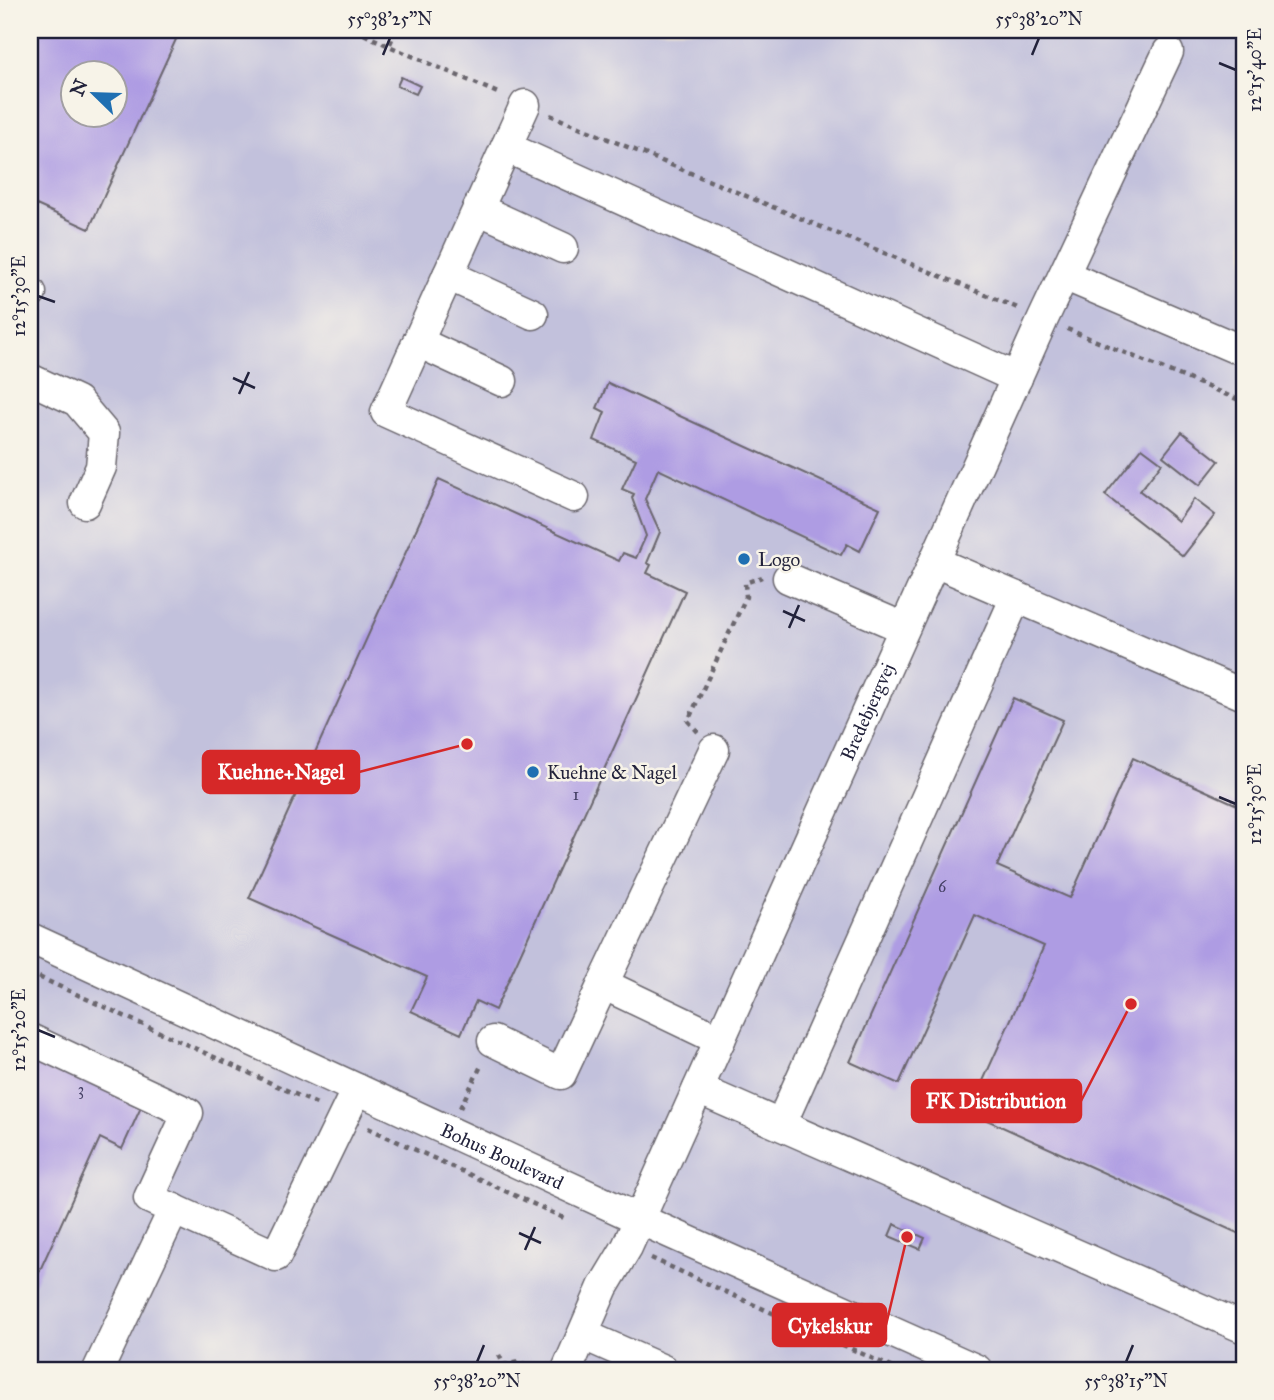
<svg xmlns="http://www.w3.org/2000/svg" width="1274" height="1400" viewBox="0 0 1274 1400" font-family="'IM FELL Great Primer',serif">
<rect width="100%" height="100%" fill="#f7f3e8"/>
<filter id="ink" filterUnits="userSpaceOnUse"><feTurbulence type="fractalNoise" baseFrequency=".0143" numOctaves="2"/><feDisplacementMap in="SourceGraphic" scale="14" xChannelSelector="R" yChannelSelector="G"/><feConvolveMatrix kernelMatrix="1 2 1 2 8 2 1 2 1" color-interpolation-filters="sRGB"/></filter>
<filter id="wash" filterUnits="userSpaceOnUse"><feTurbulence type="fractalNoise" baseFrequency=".00686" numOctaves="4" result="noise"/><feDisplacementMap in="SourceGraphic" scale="28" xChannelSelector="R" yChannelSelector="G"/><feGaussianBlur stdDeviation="1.57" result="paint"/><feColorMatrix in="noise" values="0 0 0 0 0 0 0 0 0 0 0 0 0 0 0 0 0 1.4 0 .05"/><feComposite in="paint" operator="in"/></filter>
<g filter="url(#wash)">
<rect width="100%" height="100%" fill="#f0e4c9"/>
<path fill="#c2c1dc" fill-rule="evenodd" d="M30,30H1244V1370H30ZM74,74H116V116H74Z"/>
<g id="blocks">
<g fill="#ae9ce3" fill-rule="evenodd">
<path d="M30,30H166L178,35L89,229L30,202ZM74,74H116V116H74Z"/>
<polygon points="401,77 420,86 416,94 397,86"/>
<polygon points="608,383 880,508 860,551 847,544 841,555 658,469 645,499 660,532 647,563 651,565 647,573 685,591 495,1010 476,1001 461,1034 411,1011 427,977 249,898 439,479 619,561 623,553 636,558 646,536 632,498 634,494 622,489 636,459 594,440 605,412 597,408"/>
<polygon points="1182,432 1219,461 1200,485 1163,456"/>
<polygon points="1142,448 1162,463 1140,491 1178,521 1194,499 1215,515 1183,556 1105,495"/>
<polygon points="1013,698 1063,720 997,866 1070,898 1133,758 1244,808 1244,1236 969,1112 1044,946 975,915 899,1084 850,1062"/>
<polygon points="35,1052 143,1103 122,1149 100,1138 30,1292 30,1064"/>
<polygon points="894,1224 925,1238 920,1249 889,1236"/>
</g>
</g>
</g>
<g filter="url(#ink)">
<use href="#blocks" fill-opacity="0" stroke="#6a666d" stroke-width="2"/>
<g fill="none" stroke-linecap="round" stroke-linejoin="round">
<defs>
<g id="minor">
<polyline points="525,105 386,412 574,497"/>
<polyline points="506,147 1017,378"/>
<polyline points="478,209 563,248"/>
<polyline points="448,275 533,314"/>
<polyline points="1064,275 1233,347"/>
<polyline points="30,293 31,293"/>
<polyline points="418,342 502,381"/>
<polyline points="30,379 77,401 104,433 101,467 85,503"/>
<polyline points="935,562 1244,695"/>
<polyline points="788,578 904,628"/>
<polyline points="714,750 603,984 720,1040"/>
<path id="s1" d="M30,938L639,1219L977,1370"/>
<polyline points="30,1039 188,1113 149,1198 276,1256 357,1089"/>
<polyline points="493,1041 561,1074 603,984"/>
<polyline points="698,1089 1244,1328"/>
<polyline points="781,1124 1016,597"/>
<polyline points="584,1335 663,1370"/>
<polyline points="98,1370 174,1209"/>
<path id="s2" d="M567,1370L603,1287L627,1247L1043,319L1168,52"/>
</g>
</defs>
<use href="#minor" stroke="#6a666d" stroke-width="33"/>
<g stroke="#6a666d" stroke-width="4.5" stroke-dasharray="5 5" stroke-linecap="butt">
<polyline points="355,30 389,46"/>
<polyline points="396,30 389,46 500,94"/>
<polyline points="550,115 1020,309"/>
<polyline points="1067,329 1244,402"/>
<polyline points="698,732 688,721 746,597 745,583 762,577"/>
<polyline points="30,973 319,1105"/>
<polyline points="460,1108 481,1066"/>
<polyline points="368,1128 564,1218"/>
<polyline points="651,1258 898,1370"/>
<polyline points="499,1355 504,1365 519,1362 538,1370"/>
</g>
<use href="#minor" stroke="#fff" stroke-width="30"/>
</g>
</g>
<path fill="none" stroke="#22223b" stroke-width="2.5" d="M383,55L390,38M1032,55L1039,38M1219,63L1236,70M38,296L55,302M233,378L255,388M239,394L249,372M783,611L805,621M789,628L799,605M1219,797L1236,804M38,1030L55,1037M519,1233L541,1243M525,1250L535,1227M477,1362L484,1345M1126,1362L1133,1345"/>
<g fill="#1f6fb2" stroke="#f7f3e8" stroke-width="2.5">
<circle cx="744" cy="559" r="7"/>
<circle cx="533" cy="772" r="7"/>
</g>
<g text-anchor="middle" stroke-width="5" stroke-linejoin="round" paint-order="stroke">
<g font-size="16" fill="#454065">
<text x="576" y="800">1</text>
<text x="942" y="892">6</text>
<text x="81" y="1095">3</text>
</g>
<g font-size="19" fill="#22223b" stroke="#f7f3e8" text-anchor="start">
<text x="758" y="566">Logo</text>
<text x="547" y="779">Kuehne &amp; Nagel</text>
</g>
<g font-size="19" fill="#22223b" stroke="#f7f3e8">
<text dy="7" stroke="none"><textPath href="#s2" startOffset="724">Bredebjergvej</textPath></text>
<text dy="7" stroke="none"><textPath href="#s1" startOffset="520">Bohus Boulevard</textPath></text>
</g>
</g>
<path fill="none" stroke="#d62828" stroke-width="2.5" d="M467 744L359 772M1131 1004L1081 1101M907 1237L886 1325"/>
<g fill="#d62828" stroke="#f7f3e8" stroke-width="2.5">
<circle cx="467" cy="744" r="7"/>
<circle cx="1131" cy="1004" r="7"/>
<circle cx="907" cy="1237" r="7"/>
</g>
<g fill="#d62828" stroke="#d62828" stroke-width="2.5">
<rect x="203" y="751" width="156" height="42" rx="7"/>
<rect x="912" y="1080" width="169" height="42" rx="7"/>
<rect x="773" y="1304" width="113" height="42" rx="7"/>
</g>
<g font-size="21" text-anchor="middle" font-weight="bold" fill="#fff">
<text x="281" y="779">Kuehne+Nagel</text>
<text x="996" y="1108">FK Distribution</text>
<text x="830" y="1333">Cykelskur</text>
</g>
<rect width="1274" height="1400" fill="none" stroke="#f7f3e8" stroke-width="77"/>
<g transform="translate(94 94) rotate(293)"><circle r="33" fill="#f7f3e8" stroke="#a29fa3" stroke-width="2"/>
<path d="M0-5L12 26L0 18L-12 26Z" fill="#1f6fb2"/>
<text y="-10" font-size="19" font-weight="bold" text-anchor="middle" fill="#22223b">N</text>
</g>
<rect x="38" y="38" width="1198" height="1324" fill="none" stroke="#22223b" stroke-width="2.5"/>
<g font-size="18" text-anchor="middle" fill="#22223b">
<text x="390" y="25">55°38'25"N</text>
<text x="1039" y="25">55°38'20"N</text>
<text transform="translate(1255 70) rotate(-90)" y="6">12°15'40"E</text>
<text transform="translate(19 296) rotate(-90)" y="6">12°15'30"E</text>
<text transform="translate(1255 804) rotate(-90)" y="6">12°15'30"E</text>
<text transform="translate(19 1030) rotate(-90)" y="6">12°15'20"E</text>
<text x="477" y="1387">55°38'20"N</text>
<text x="1126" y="1387">55°38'15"N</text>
</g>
</svg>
